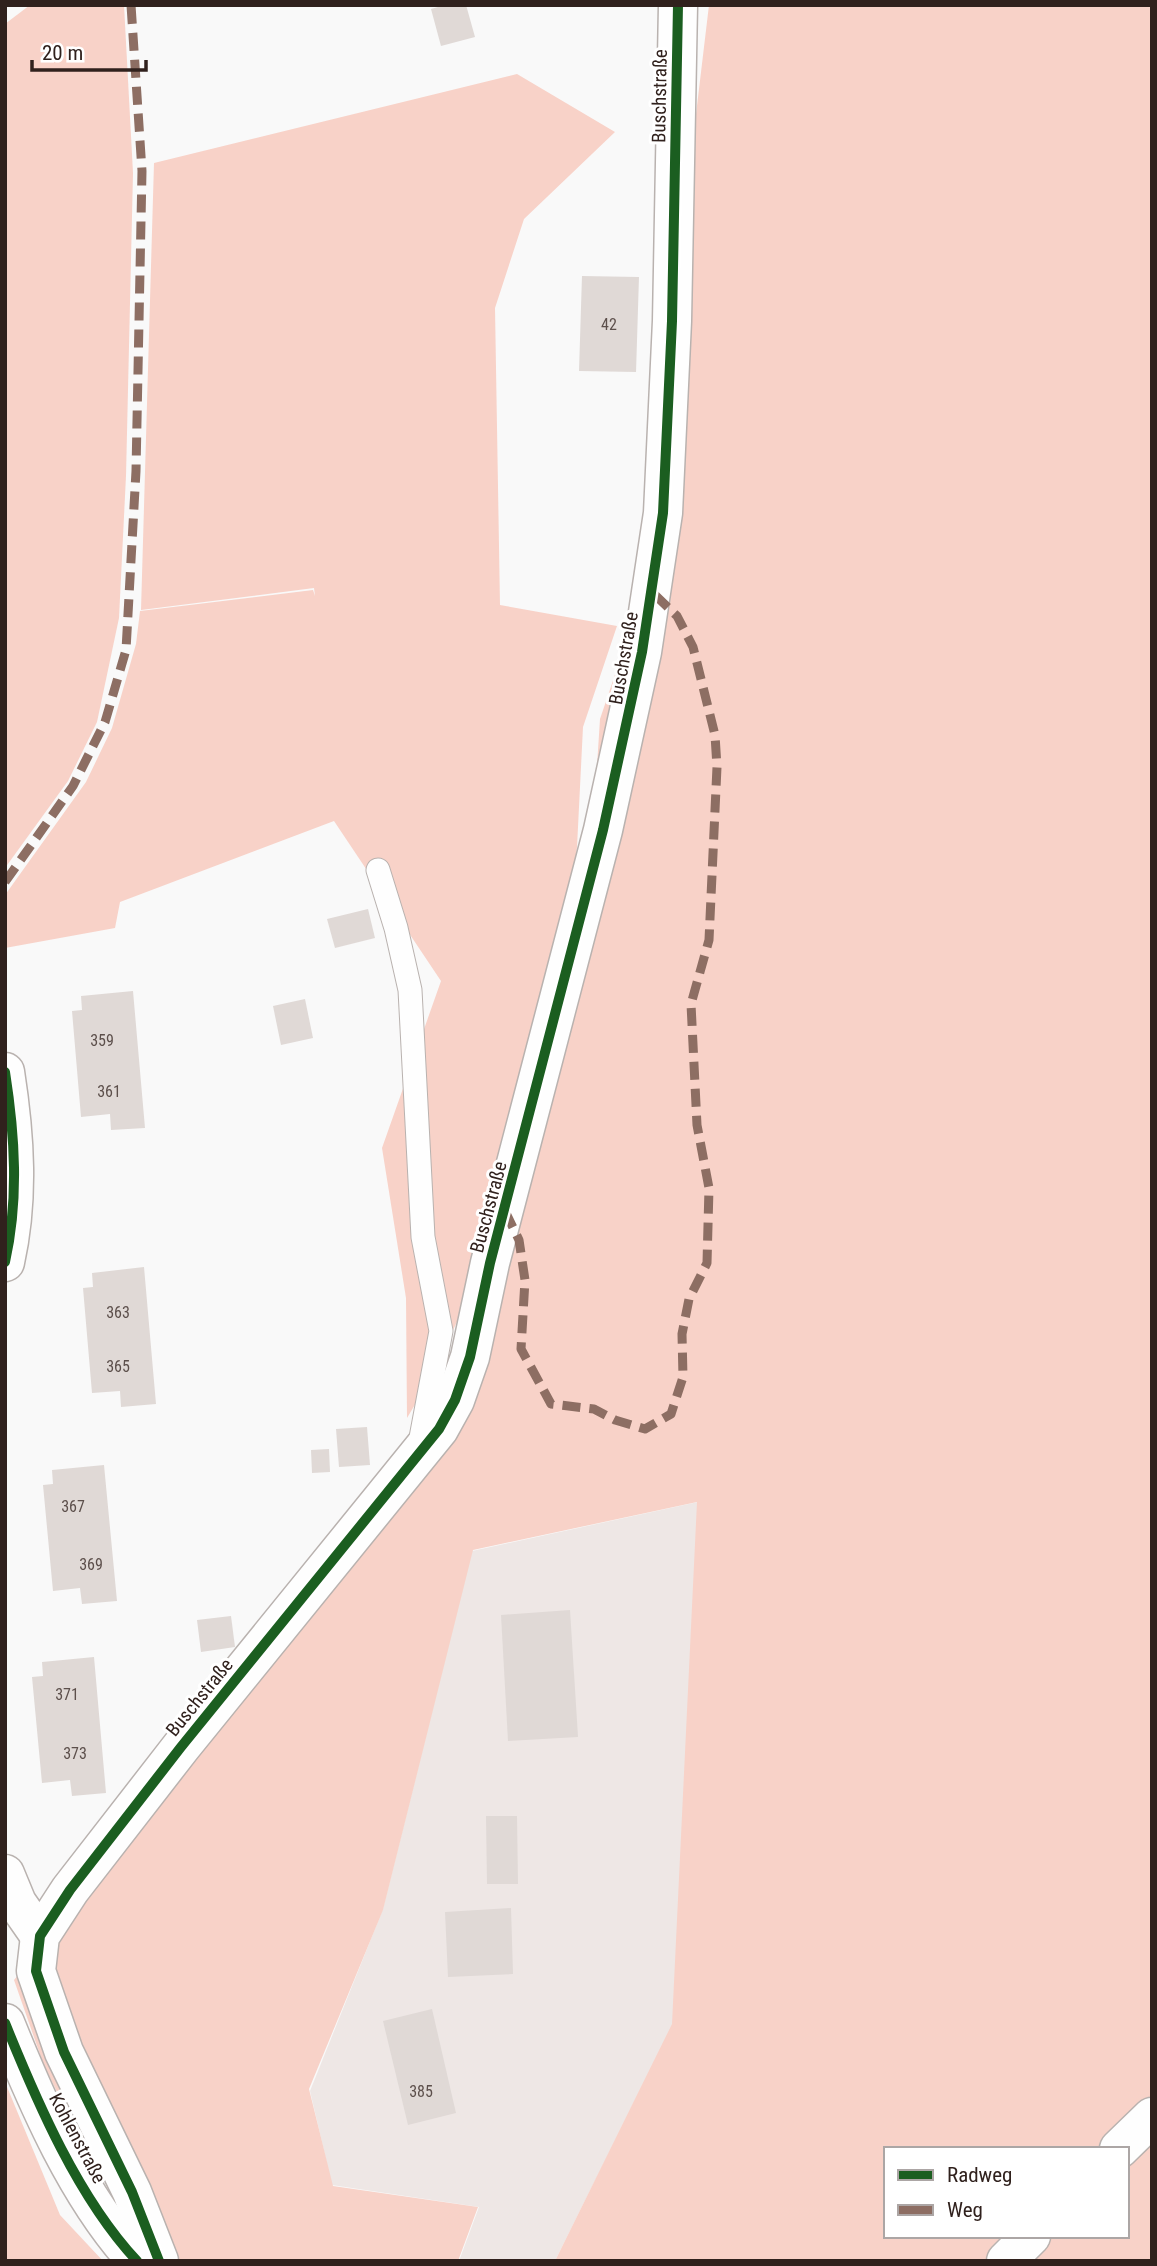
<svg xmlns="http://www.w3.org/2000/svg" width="1157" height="2266" viewBox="0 0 1157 2266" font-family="'Roboto Condensed',sans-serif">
<rect width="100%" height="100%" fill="#f9f9f9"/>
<polygon fill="#eee7e5" points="698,1502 673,2024 555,2261 459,2261 479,2207 332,2185 310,2091 383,1909 472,1551"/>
<g fill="#f8d2c8">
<polygon points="30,5 124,5 133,173 126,476 119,618 97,722 68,781 5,868 5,24"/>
<polygon points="709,5 1152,5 1152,2114 1117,2149 886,2149 886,2236 1028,2236 1003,2261 555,2261 672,2024 697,1502 473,1550 383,1910 309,2089 333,2186 478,2207 458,2261 167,2261 93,2167 43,2063 14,1980 89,1889 394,1478 500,1259 548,1121 576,986 592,844 600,719 672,506 686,198"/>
<polygon points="517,74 615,132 524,219 495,308 500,605 617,626 583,727 577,847 563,957 484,1263 432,1376 407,1418 406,1298 382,1148 441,981 334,821 120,902 115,928 5,948 5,895 86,782 112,728 136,644 140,611 313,590 315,596 314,588 141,610 154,163"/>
<polygon points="5,2082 60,2215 103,2261 5,2261"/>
<polygon points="1152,2142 1152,2261 1011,2261 1040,2236 1127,2236 1127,2162"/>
</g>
<g fill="#e0d9d6">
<polygon points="445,5 466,5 475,37 441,46 431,9"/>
<polygon points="582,276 639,277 636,372 579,371"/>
<polygon points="368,909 375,938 335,948 327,919"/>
<polygon points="133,991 145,1128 111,1130 110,1114 81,1117 72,1011 82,1010 81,996"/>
<polygon points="305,999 313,1038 281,1045 273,1006"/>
<polygon points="144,1267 156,1404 121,1407 120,1391 92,1393 83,1288 93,1287 92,1273"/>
<polygon points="367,1427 370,1465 339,1467 336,1429"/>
<polygon points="329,1449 330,1472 312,1473 311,1450"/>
<polygon points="104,1465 117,1601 82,1604 80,1588 53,1591 43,1485 53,1484 52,1470"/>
<polygon points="570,1610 578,1737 508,1741 501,1615"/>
<polygon points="231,1616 235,1647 201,1652 197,1620"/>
<polygon points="94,1657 106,1793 72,1796 70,1780 42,1783 32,1677 43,1676 42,1662"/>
<polygon points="486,1816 517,1816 518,1884 487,1884"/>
<polygon points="511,1908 513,1974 448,1977 445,1912"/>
<polygon points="432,2009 456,2113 408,2125 383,2021"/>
</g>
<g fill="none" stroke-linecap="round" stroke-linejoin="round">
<defs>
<polyline id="service" points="378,870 396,928 410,990 423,1237 441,1331 420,1443"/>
<g id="minor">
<polyline points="5,1874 17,1903 40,1936"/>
<polyline points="159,2261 132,2192 64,2052 36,1971 40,1936 70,1890 181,1747 439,1429 455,1400 470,1357 490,1263 603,830 642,652 663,513 672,321 678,5"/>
</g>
<g id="tertiary">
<path d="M5,1072C15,1136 19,1199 5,1262"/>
<path d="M5,2023C37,2102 78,2198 137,2261"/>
</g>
<g id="secondary">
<polyline points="1119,2149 1152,2117"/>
<polyline points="1006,2261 1031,2236"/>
</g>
</defs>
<use href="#service" stroke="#b9b2af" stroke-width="25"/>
<use href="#minor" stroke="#b9b2af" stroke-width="41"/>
<use href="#tertiary" stroke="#b9b2af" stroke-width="41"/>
<use href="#secondary" stroke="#b9b2af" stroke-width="41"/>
<use href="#service" stroke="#fefefe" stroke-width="23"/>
<use href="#minor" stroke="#fefefe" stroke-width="38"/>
<use href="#tertiary" stroke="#fefefe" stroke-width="38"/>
<use href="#secondary" stroke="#fefefe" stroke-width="38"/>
<g stroke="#8d6e63" stroke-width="9" stroke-dasharray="18 9" stroke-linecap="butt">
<polyline points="5,882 73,786 105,722 126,650 136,471 142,171 131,5"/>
<polyline points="505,1211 519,1240 525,1280 521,1349 551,1404 594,1409 615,1420 645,1429 671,1414 683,1377 682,1334 689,1299 707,1263 709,1188 697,1125 691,1004 709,940 717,767 715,735 693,647 677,616 652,592"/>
</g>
<defs>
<g id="cycleway">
<path d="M5,1072C15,1136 19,1199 5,1262"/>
<path d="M5,2023C37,2102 78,2198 137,2261"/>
<polyline points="159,2261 132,2192 64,2052 36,1971 40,1936 70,1890 181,1747 439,1429 455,1400 470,1357 490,1263 603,830 642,652 663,513 672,321 678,5"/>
</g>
</defs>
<use href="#cycleway" stroke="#fff" stroke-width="15"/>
<use href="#cycleway" stroke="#1b5e20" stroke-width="10"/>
</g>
<g text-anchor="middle" stroke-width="6" stroke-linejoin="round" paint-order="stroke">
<g font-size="16" fill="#5c4f4b">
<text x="609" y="330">42</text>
<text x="102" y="1046">359</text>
<text x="109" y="1097">361</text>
<text x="118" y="1318">363</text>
<text x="118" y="1372">365</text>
<text x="73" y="1512">367</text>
<text x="91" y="1570">369</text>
<text x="67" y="1700">371</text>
<text x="75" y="1759">373</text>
<text x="421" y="2097">385</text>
</g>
<g font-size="19" fill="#30211d" stroke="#fff">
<text transform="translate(659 96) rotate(-89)" y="7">Buschstraße</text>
<text transform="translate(623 658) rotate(-80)" y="7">Buschstraße</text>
<text transform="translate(488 1207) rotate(-75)" y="7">Buschstraße</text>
<text transform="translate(199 1697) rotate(-51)" y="7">Buschstraße</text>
<text transform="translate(78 2138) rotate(62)" y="7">Kohlenstraße</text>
</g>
</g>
<rect width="1157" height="2266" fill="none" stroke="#30211d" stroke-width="14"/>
<rect x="884" y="2147" width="245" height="91" fill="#ffffff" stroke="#aca6a5" stroke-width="2"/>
<rect x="898" y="2170" width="35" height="10" fill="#1b5e20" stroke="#aca6a5" stroke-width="2"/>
<text x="947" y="2182" font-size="21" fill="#30211d">Radweg</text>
<rect x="898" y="2205" width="35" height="10" fill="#8d6e63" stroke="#aca6a5" stroke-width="2"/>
<text x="947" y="2217" font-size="21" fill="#30211d">Weg</text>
<path d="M32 60v10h114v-10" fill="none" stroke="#30211d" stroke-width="3.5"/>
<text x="42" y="60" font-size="21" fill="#30211d" stroke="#ffffff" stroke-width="5" paint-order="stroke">20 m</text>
</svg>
